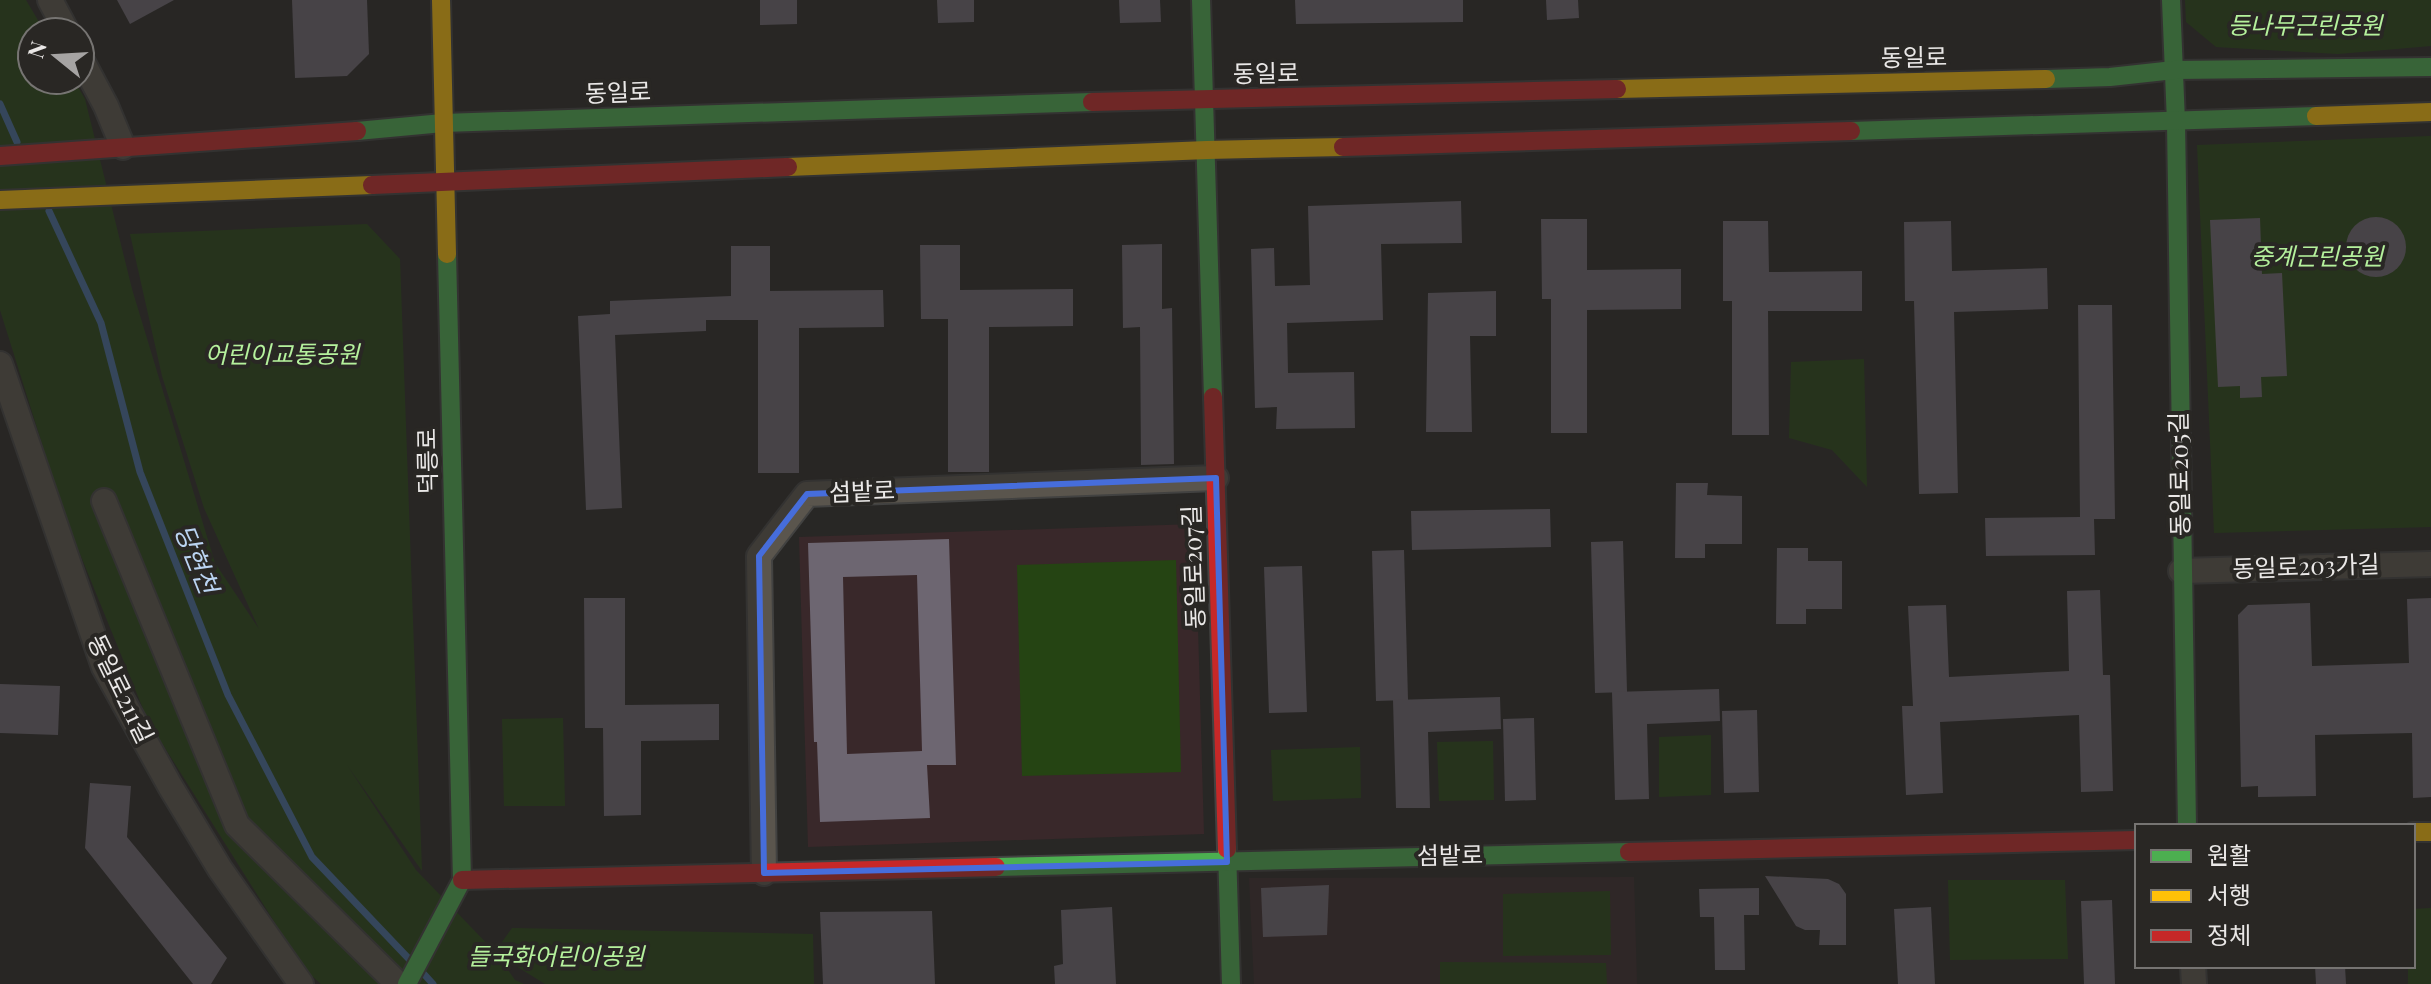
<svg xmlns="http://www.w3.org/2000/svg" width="2431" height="984" viewBox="0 0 2431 984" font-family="'Playfair Display','Noto Sans KR',serif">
<rect width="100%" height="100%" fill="#282725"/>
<g fill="#39282a">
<polygon points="1195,524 1204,834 808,847 799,537"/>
<polygon points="1634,877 1637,984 1254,984 1249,878"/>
</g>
<g fill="#254413">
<polygon points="0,0 26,0 45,32 32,32 32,80 74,80 85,99 132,289 215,563 259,629 204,508 162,376 130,234 367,224 400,259 422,871 347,765 416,870 495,952 512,928 813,934 814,984 545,984 497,954 515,980 524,984 321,984 304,969 148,721 65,517 0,310"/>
<polygon points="2185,0 2431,0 2431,46 2338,54 2216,47 2186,22"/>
<polygon points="2431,136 2431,527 2214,533 2197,145"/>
<polygon points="1864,359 1867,487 1832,450 1789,438 1791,362"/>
<polygon points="1176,560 1181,772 1022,776 1017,565"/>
<polygon points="563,718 565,806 504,806 502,719"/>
<polygon points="1711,735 1711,795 1659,797 1659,737"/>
<polygon points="1493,741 1494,800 1439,801 1437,742"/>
<polygon points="1360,747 1361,798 1273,801 1271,750"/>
<polygon points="1948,880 2065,880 2068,959 1950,960"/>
<polygon points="1610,891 1611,955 1503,956 1503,894"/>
<polygon points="2431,908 2431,984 2408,984 2408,966 2413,966 2413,909"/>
<polygon points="1440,962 1606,963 1607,984 1440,984"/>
</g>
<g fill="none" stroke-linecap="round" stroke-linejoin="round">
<g stroke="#456d9d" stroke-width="7">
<polyline points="0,104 17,142"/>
<polyline points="49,211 101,323 140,472 228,695 312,857 409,959"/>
<polyline points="423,973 433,984"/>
</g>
</g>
<g fill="#6d6671" fill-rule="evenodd">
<polygon points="117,0 174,0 130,24"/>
<polygon points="292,0 367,0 369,54 347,76 295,78"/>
<polygon points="760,0 797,0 797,24 760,25"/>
<polygon points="937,0 974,0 974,22 938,23"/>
<polygon points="1119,0 1160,0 1161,22 1120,23"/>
<polygon points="1295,0 1463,0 1463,22 1296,24"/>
<polygon points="1546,0 1578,0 1579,18 1547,20"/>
<polygon points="1461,201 1462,243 1381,244 1383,320 1287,323 1288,373 1354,372 1355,428 1276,429 1277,407 1255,408 1251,249 1274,248 1275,286 1310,285 1308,206"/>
<circle cx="2376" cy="247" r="30"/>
<polygon points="2260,218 2262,274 2282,273 2287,376 2261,377 2262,397 2240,398 2240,386 2218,387 2210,220"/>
<polygon points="1541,219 1587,219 1587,270 1681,269 1681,309 1587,310 1587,433 1551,433 1551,299 1542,299"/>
<polygon points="1723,221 1768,221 1769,272 1862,271 1862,311 1768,311 1769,435 1732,435 1732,301 1723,301"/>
<polygon points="1951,221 1952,271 2047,268 2048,309 1954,312 1958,493 1919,494 1914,301 1905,301 1904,222"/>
<polygon points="1162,244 1162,309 1172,308 1174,464 1141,465 1140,327 1123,328 1122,245"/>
<polygon points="920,245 960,245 960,290 1073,289 1073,326 989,327 989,472 948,472 948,319 921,319"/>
<polygon points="731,246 770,246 770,291 883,290 884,327 799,328 799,473 758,473 758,320 706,320 706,331 615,335 622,508 586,510 578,316 610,314 610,301 731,296"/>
<polygon points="1496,291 1496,336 1470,336 1472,432 1426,432 1428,293"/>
<polygon points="2078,305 2112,305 2115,519 2094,519 2095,555 1986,556 1985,518 2080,517"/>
<polygon points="1676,483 1708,483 1707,495 1742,496 1742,544 1705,544 1705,558 1675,558"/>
<polygon points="1550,509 1551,547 1412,550 1411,511"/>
<path d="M949,539L956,765H927L930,818L820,822L817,742H814L808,543ZM917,575L922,751L847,754L843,577Z"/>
<polygon points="1623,541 1627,692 1595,693 1591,542"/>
<polygon points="1777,548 1808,548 1808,561 1842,561 1842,609 1806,609 1806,624 1776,624"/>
<polygon points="1404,550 1408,700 1376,701 1372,551"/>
<polygon points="1302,566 1307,712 1269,713 1264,567"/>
<polygon points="2100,590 2103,675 2110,675 2113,791 2081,792 2079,715 1940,722 1943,793 1906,795 1902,706 1913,706 1908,606 1946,605 1949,677 2069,671 2067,591"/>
<polygon points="584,598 625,598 625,705 719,704 719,740 641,741 641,815 604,816 603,728 585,728"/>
<polygon points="2431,598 2431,797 2413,798 2412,733 2315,735 2316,796 2258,797 2258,786 2241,787 2238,615 2248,605 2310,603 2312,666 2409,663 2407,599"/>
<polygon points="0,684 60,686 58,735 0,733"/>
<polygon points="1719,689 1720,721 1647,724 1649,799 1615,800 1612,692"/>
<polygon points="1500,697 1501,729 1428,732 1430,808 1396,808 1393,700"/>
<polygon points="1757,710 1759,792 1724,793 1722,711"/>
<polygon points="1534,718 1536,800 1505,801 1503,719"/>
<polygon points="90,783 131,786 127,837 227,958 211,984 193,984 85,848"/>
<polygon points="1765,876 1828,879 1839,884 1846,894 1846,945 1819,945 1820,930 1805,930 1796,926"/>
<polygon points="1329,885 1327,935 1263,937 1261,888"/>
<polygon points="1759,888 1759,915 1744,915 1745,970 1715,970 1714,917 1700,917 1699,889"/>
<polygon points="2112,900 2115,984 2084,984 2081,901"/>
<polygon points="1112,907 1116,984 1055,984 1054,966 1063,964 1061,910"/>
<polygon points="1931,907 1935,984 1898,984 1894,909"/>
<polygon points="932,911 935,984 823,984 820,912"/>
<polygon points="2315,966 2345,966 2346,984 2316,984"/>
</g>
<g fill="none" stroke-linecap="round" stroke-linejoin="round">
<defs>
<g id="street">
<polyline points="50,0 67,32"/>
<polyline points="80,57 106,106 123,147"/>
<polyline points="0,364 104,667 170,786 220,869 301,984"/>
<polyline points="104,501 237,825 398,984"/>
<polyline points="2181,571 2431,564"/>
<polyline points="764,873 759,556 807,494 1216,478"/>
<polyline points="2193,966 2194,984"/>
</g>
<g id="fast">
<polyline points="1201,0 1213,397"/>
<polyline points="2171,0 2176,122 2187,826"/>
<polyline points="2046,79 2110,77 2174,70 2431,67"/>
<polyline points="357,131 443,123 1092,102"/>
<polyline points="1851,131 2316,116"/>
<polyline points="1227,849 1231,984"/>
<polyline points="996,867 1629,852"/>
<polyline points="407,984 462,880 447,254"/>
</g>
<g id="slow">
<polyline points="441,0 447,254"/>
<polyline points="1617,89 2046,79"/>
<polyline points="2316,116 2431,112"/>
<polyline points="788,167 1207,150 1343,147"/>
<polyline points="0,200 372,185"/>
<polyline points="2413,832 2431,832"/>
</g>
<g id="jam">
<polyline points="1092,102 1617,89"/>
<polyline points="1343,147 1851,131"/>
<polyline points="0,156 357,131"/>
<polyline points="372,185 788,167"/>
<polyline points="1213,397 1227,849"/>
<polyline points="1629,852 2137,840"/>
<polyline points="462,880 996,867"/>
</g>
</defs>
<use href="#street" stroke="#424241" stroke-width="28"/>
<use href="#fast" stroke="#424241" stroke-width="22"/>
<use href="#slow" stroke="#424241" stroke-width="22"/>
<use href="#jam" stroke="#424241" stroke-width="22"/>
<use href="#street" stroke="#5a554d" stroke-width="24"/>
<use href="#fast" stroke="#4caf50" stroke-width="18"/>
<use href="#slow" stroke="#ffc107" stroke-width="18"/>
<use href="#jam" stroke="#c62828" stroke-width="18"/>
</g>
<path d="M0 0H2431V984H0ZM1216,478L1227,862L764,873L759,556L807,494Z" fill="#282725" fill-opacity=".55" fill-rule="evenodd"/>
<path fill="none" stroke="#466ddb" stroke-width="6" stroke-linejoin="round" d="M1216,478L1227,862L764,873L759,556L807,494Z"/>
<g text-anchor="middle" stroke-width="8" stroke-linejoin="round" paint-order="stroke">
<g font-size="24" font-style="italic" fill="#b5f19d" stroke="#292724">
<text x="2305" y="34">등나무근린공원</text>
<text x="2317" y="265">중계근린공원</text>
<text x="282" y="363">어린이교통공원</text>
<text x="556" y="965">들국화어린이공원</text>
</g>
<g font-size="24" fill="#eae8e7" stroke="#292724">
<text transform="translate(1914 58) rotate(-1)" y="8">동일로</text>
<text transform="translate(1266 74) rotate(-1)" y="8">동일로</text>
<text transform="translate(618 93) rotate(-2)" y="8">동일로</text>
<text transform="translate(428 461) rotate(-91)" y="8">덕릉로</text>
<text transform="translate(2180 474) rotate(-91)" y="8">동일로205길</text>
<text transform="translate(862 492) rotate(-2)" y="8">섬밭로</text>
<text transform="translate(1194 567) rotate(-92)" y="8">동일로207길</text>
<text transform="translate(2306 567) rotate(-2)" y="8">동일로203가길</text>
<text transform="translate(120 689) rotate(64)" y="8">동일로211길</text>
<text transform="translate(1450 856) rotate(-1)" y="8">섬밭로</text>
</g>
<g font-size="26" font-style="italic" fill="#bbd4f2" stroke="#292724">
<text transform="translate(196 559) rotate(68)" y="9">당현천</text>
</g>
</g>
<rect x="2135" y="824" width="280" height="144" fill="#292724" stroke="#767472" stroke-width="2"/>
<rect x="2151" y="850" width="40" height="12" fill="#4caf50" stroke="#767472" stroke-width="2"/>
<text x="2207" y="864" font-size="24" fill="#eae8e7">원활</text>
<rect x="2151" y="890" width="40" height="12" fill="#ffc107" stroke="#767472" stroke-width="2"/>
<text x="2207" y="904" font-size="24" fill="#eae8e7">서행</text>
<rect x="2151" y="930" width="40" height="12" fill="#c62828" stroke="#767472" stroke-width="2"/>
<text x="2207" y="944" font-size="24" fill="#eae8e7">정체</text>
<g transform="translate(56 56) rotate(288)"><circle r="38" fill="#292724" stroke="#767472" stroke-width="2"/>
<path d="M0-6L14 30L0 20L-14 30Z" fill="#a6a4a3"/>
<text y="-12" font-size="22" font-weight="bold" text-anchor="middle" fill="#eae8e7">N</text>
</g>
</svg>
